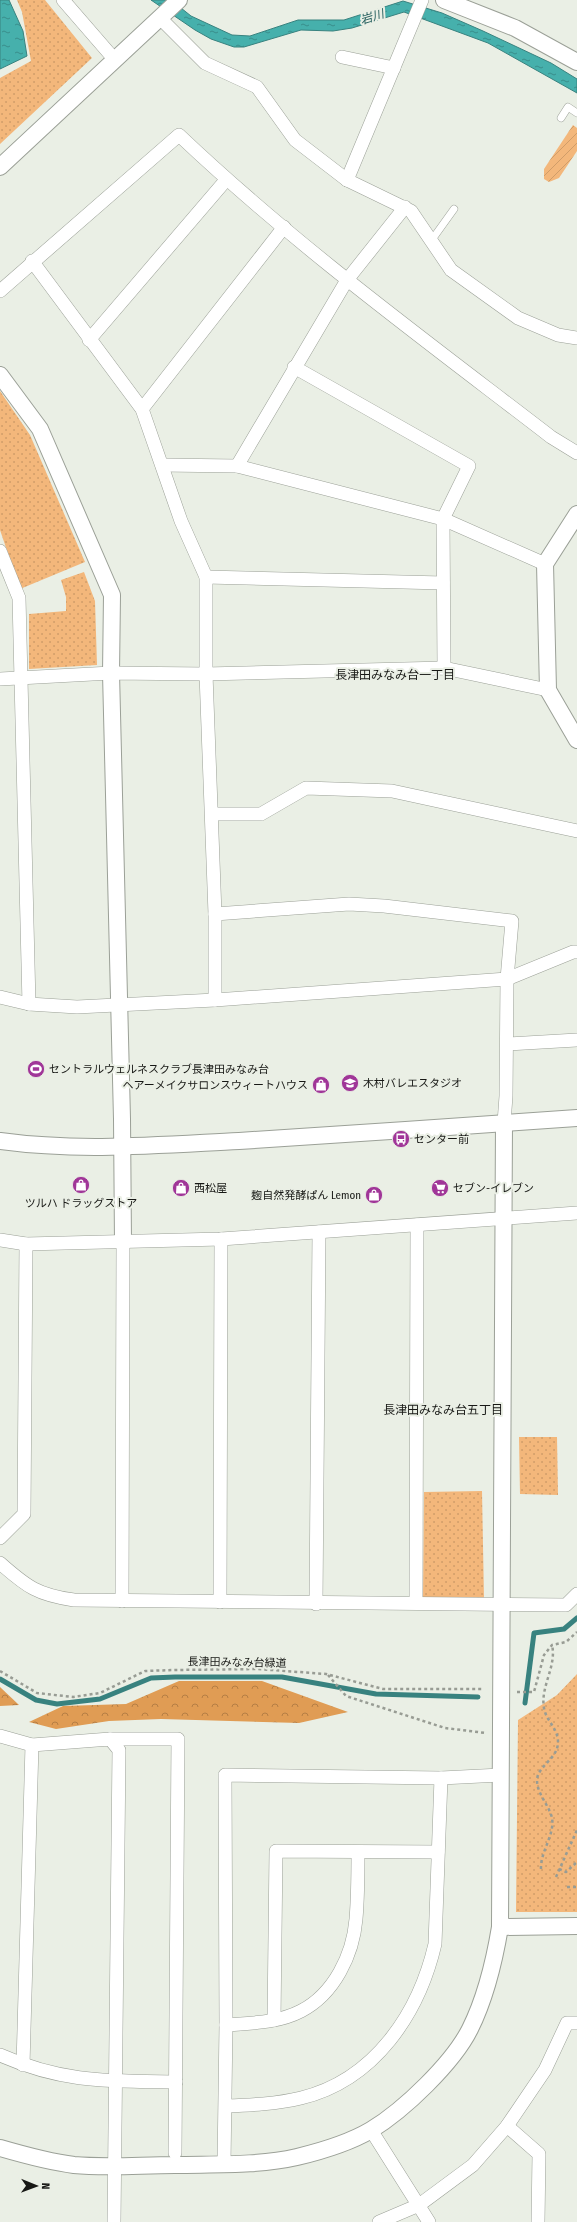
<svg xmlns="http://www.w3.org/2000/svg" width="577" height="2222" viewBox="0 0 577 2222" font-family="'Fira Sans Condensed','Noto Sans JP',sans-serif">
<defs>
<pattern id="grass-dots" width="8" height="8" patternUnits="userSpaceOnUse"><rect width="8" height="8" fill="#f3b77b"/><path d="M2 2h.1M6 6h.1" fill="none" stroke="#d09d69" stroke-width="1.8" stroke-linecap="round"/></pattern>
<pattern id="forest-crowns" width="20" height="18" patternUnits="userSpaceOnUse"><rect width="20" height="18" fill="#e09c54"/><path d="M2 6a3 3 0 1 1 6 0M12 15a3 3 0 1 1 6 0" fill="none" stroke="#b57e44"/></pattern>
<pattern id="garden-furrows" width="10" height="10" patternUnits="userSpaceOnUse"><rect width="10" height="10" fill="#f3b77b"/><path d="M-1 1l2-2M0 10L10 0M9 11l2-2" fill="none" stroke="#d09d69"/></pattern>
<pattern id="water-ripples" width="26" height="14" patternUnits="userSpaceOnUse"><rect width="26" height="14" fill="#46b0ac"/><path d="M2 4q2-2 4 0t4 0M15 11q2-2 4 0t4 0" fill="none" stroke="#398e8b"/></pattern>
</defs>
<rect width="100%" height="100%" fill="#eaefe5"/>
<g fill="url(#grass-dots)">
<polygon points="17,0 45,0 92,58 0,144 0,78 31,61 22,12"/>
<polygon points="0,391 30,435 85,562 20,589 0,530"/>
<polygon points="84,572 95,601 97,665 29,669 29,614 66,611 66,597 61,580"/>
<polygon points="519,1437 557,1437 558,1495 520,1494"/>
<polygon points="482,1491 484,1599 423,1599 424,1492"/>
<polygon points="577,1674 577,1912 516,1912 518,1720 557,1695"/>
</g>
<g fill="url(#forest-crowns)">
<polygon points="179,1681 262,1681 348,1712 299,1723 161,1719 109,1721 56,1729 29,1722 63,1706 126,1704"/>
<polygon points="0,1687 19,1705 0,1706"/>
</g>
<polygon fill="url(#garden-furrows)" points="573,125 577,128 577,151 559,178 549,182 544,179 544,169"/>
<g fill="url(#water-ripples)" stroke="#38827f">
<polygon points="0,0 9,0 23,31 27,56 0,69"/>
<polygon points="151,0 171,0 191,16 232,35 250,36 298,20 344,20 403,1 442,13 483,31 551,63 577,79 577,93 488,43 404,12 352,28 333,31 301,30 244,47 234,47 211,39 195,30"/>
</g>
<g fill="none" stroke-linecap="round" stroke-linejoin="round">
<g stroke="#38827f" stroke-width="5">
<polyline points="0,1679 36,1700 57,1704 100,1699 151,1678 175,1677 282,1677 376,1694 478,1697"/>
<polyline points="525,1703 534,1633 564,1629 577,1618"/>
</g>
<defs>
<g id="service">
<polyline points="561,118 568,107 577,113"/>
<polyline points="431,241 454,209"/>
</g>
<g id="minor">
<polyline points="63,0 115,60"/>
<polyline points="161,19 205,63 257,87 295,140 347,180 411,211 451,270 518,318 558,335 577,338"/>
<polyline points="342,57 394,68"/>
<polyline points="347,180 422,0"/>
<polyline points="32,261 142,409 181,521 206,577 206,674 215,914 215,1000"/>
<path d="M0,291L179,135C295,245 425,340 551,437L577,453"/>
<polyline points="89,340 226,180"/>
<polyline points="294,367 469,466 443,519 444,668"/>
<polyline points="142,409 284,227"/>
<polyline points="162,465 237,466 443,519 545,564"/>
<polyline points="237,466 347,280 405,207"/>
<polyline points="0,551 19,598 29,1004"/>
<polyline points="206,577 443,583"/>
<polyline points="0,679 111,673 206,674 444,668 548,690"/>
<polyline points="212,814 261,814 306,788 392,791 577,831"/>
<polyline points="215,914 349,904 384,906 512,921 507,979 506,1096 504,1123"/>
<polyline points="0,997 29,1004 77,1007 215,1000 507,979 573,952 577,952"/>
<polyline points="507,1044 577,1040"/>
<polyline points="0,1240 26,1244 221,1239 577,1213"/>
<polyline points="0,1538 24,1514 26,1244"/>
<path d="M0,1563C27,1587 38,1595 74,1600L566,1605L577,1594"/>
<polyline points="122,1601 123,1243"/>
<polyline points="220,1602 221,1239"/>
<polyline points="416,1603 417,1225"/>
<polyline points="316,1604 319,1232"/>
<polyline points="0,1736 32,1745 110,1739 119,1750 114,2222"/>
<polyline points="110,1739 178,1739 175,2153"/>
<polyline points="274,2020 276,1851 438,1852"/>
<path d="M226,2025C251,2023 278,2023 301,2011C334,1994 353,1955 356,1919C358,1896 358,1874 358,1852"/>
<path d="M0,2055C63,2083 108,2081 176,2082"/>
<polyline points="23,2065 32,1745"/>
<path d="M226,2106C251,2105 276,2104 301,2098C375,2080 419,2013 435,1944L441,1778"/>
<polyline points="507,2126 539,2154 538,2222"/>
<polyline points="371,2130 429,2222"/>
<polyline points="224,2164 226,2025 225,1775 441,1778 501,1775"/>
<polyline points="379,2222 419,2205 473,2165 507,2126 545,2070 567,2023 577,2023"/>
</g>
<g id="tertiary">
<polyline points="444,0 515,28 577,62"/>
<polyline points="0,167 179,0"/>
<polyline points="0,375 40,429 112,595 111,673 122,1119 123,1243"/>
<polyline points="577,514 545,564 548,690 577,740"/>
<path d="M0,1141C79,1152 159,1145 239,1141C352,1134 464,1126 577,1118"/>
<polyline points="500,1927 577,1926"/>
<path d="M0,2148C24,2155 49,2162 74,2165C107,2168 141,2165 175,2165C215,2164 258,2166 297,2157C322,2151 349,2143 371,2130C404,2110 453,2063 470,2029C486,1997 494,1963 500,1927L504,1123"/>
</g>
</defs>
<use href="#service" stroke="#9ba097" stroke-width="8"/>
<use href="#minor" stroke="#9ba097" stroke-width="14"/>
<use href="#tertiary" stroke="#9ba097" stroke-width="18"/>
<g stroke="#989c94" stroke-width="2.5" stroke-dasharray="3 3" stroke-linecap="butt">
<polyline points="0,1671 37,1693 73,1697 100,1693 145,1671 175,1670 258,1669 326,1674 383,1689 483,1689"/>
<polyline points="328,1675 346,1696 445,1728 486,1733"/>
<polyline points="517,1692 534,1692 544,1655 552,1645 566,1642 577,1632"/>
<path d="M541,1869C540,1852 555,1835 552,1818C549,1804 533,1790 538,1775C543,1763 558,1757 558,1742C558,1728 546,1721 544,1708C540,1687 557,1666 552,1645"/>
<polyline points="559,1869 566,1872 577,1862"/>
<polyline points="556,1877 577,1830"/>
<polyline points="567,1887 577,1887"/>
</g>
<use href="#service" stroke="#fff" stroke-width="7"/>
<use href="#minor" stroke="#fff" stroke-width="13"/>
<use href="#tertiary" stroke="#fff" stroke-width="16"/>
</g>
<defs>
<symbol id="stadium-disc" viewBox="-11 -11 22 22"><circle r="9.5" fill="#a03698" stroke="#eaefe5"/><path d="M0-5a6.5 5 0 1 0 0 10a6.5 5 0 1 0 0-10ZM-3.5-1.8h7v3.6h-7Z" fill="#fff"/></symbol>
<symbol id="school-disc" viewBox="-11 -11 22 22"><circle r="9.5" fill="#a03698" stroke="#eaefe5"/><path d="M0-5L7-2L0 1L-7-2ZM-4 1L0 2.5L4 1V4Q0 6-4 4Z" fill="#fff"/></symbol>
<symbol id="shop-disc" viewBox="-11 -11 22 22"><circle r="9.5" fill="#a03698" stroke="#eaefe5"/><path d="M-5-2.5h2.3a2.7 3.5 0 0 1 5.4 0H5L5.5 6h-11ZM-1.5-2.5h3a1.5 2.3 0 0 0-3 0Z" fill="#fff"/></symbol>
<symbol id="bus-disc" viewBox="-11 -11 22 22"><circle r="9.5" fill="#a03698" stroke="#eaefe5"/><path d="M-5-6H5V4H4V6H2V4H-2V6H-4V4H-5ZM-3.5-4V0h7V-4ZM-3.5 1.2v1.5H-2V1.2ZM2 1.2v1.5H3.5V1.2Z" fill="#fff"/></symbol>
<symbol id="supermarket-disc" viewBox="-11 -11 22 22"><circle r="9.5" fill="#a03698" stroke="#eaefe5"/><path d="M-6-5.5h2.5l.6 2H6L4.5 2H-2.5L-4.4-4H-6ZM-1.5 3.2a1.3 1.3 0 1 0 .1 0ZM3 3.2a1.3 1.3 0 1 0 .1 0Z" fill="#fff"/></symbol>
</defs>
<g fill-rule="evenodd">
<use href="#stadium-disc" x="26" y="1059" width="20" height="20"/>
<use href="#school-disc" x="340" y="1073" width="20" height="20"/>
<use href="#shop-disc" x="311" y="1075" width="20" height="20"/>
<use href="#bus-disc" x="391" y="1129" width="20" height="20"/>
<use href="#shop-disc" x="71" y="1175" width="20" height="20"/>
<use href="#shop-disc" x="171" y="1178" width="20" height="20"/>
<use href="#supermarket-disc" x="430" y="1178" width="20" height="20"/>
<use href="#shop-disc" x="364" y="1185" width="20" height="20"/>
</g>
<g text-anchor="middle" stroke-width="4" stroke-linejoin="round" paint-order="stroke">
<g font-size="11" fill="#171815" stroke="#eaefe5" text-anchor="start">
<text x="49" y="1073">セントラルウェルネスクラブ長津田みなみ台</text>
<text x="363" y="1087">木村バレエスタジオ</text>
<text x="308" y="1089" text-anchor="end">ヘアーメイクサロンスウィートハウス</text>
<text x="414" y="1143">センター前</text>
<text x="194" y="1192">西松屋</text>
<text x="453" y="1192">セブン-イレブン</text>
<text x="361" y="1199" text-anchor="end">麹自然発酵ぱん Lemon</text>
<text x="81" y="1207" text-anchor="middle">ツルハ ドラッグストア</text>
</g>
<g font-size="11" fill="#171815" stroke="#eaefe5">
<text transform="translate(237 1662) rotate(1)" y="4">長津田みなみ台緑道</text>
</g>
<g font-size="12" font-style="italic" fill="#235d5c" stroke="#eaefe5">
<text transform="translate(372 17) rotate(-17)" y="4">岩川</text>
</g>
<g font-size="12" fill="#171815" stroke="#eaefe5">
<text x="395" y="679">長津田みなみ台一丁目</text>
<text x="443" y="1414">長津田みなみ台五丁目</text>
</g>
</g>
<g transform="translate(36 2186) rotate(91)" stroke="#eaefe5" stroke-width="3" paint-order="stroke">
<path d="M0-3L7 15L0 10L-7 15Z" fill="#171815"/>
<text y="-6" font-size="11" font-weight="bold" text-anchor="middle" fill="#171815">N</text>
</g>
</svg>
